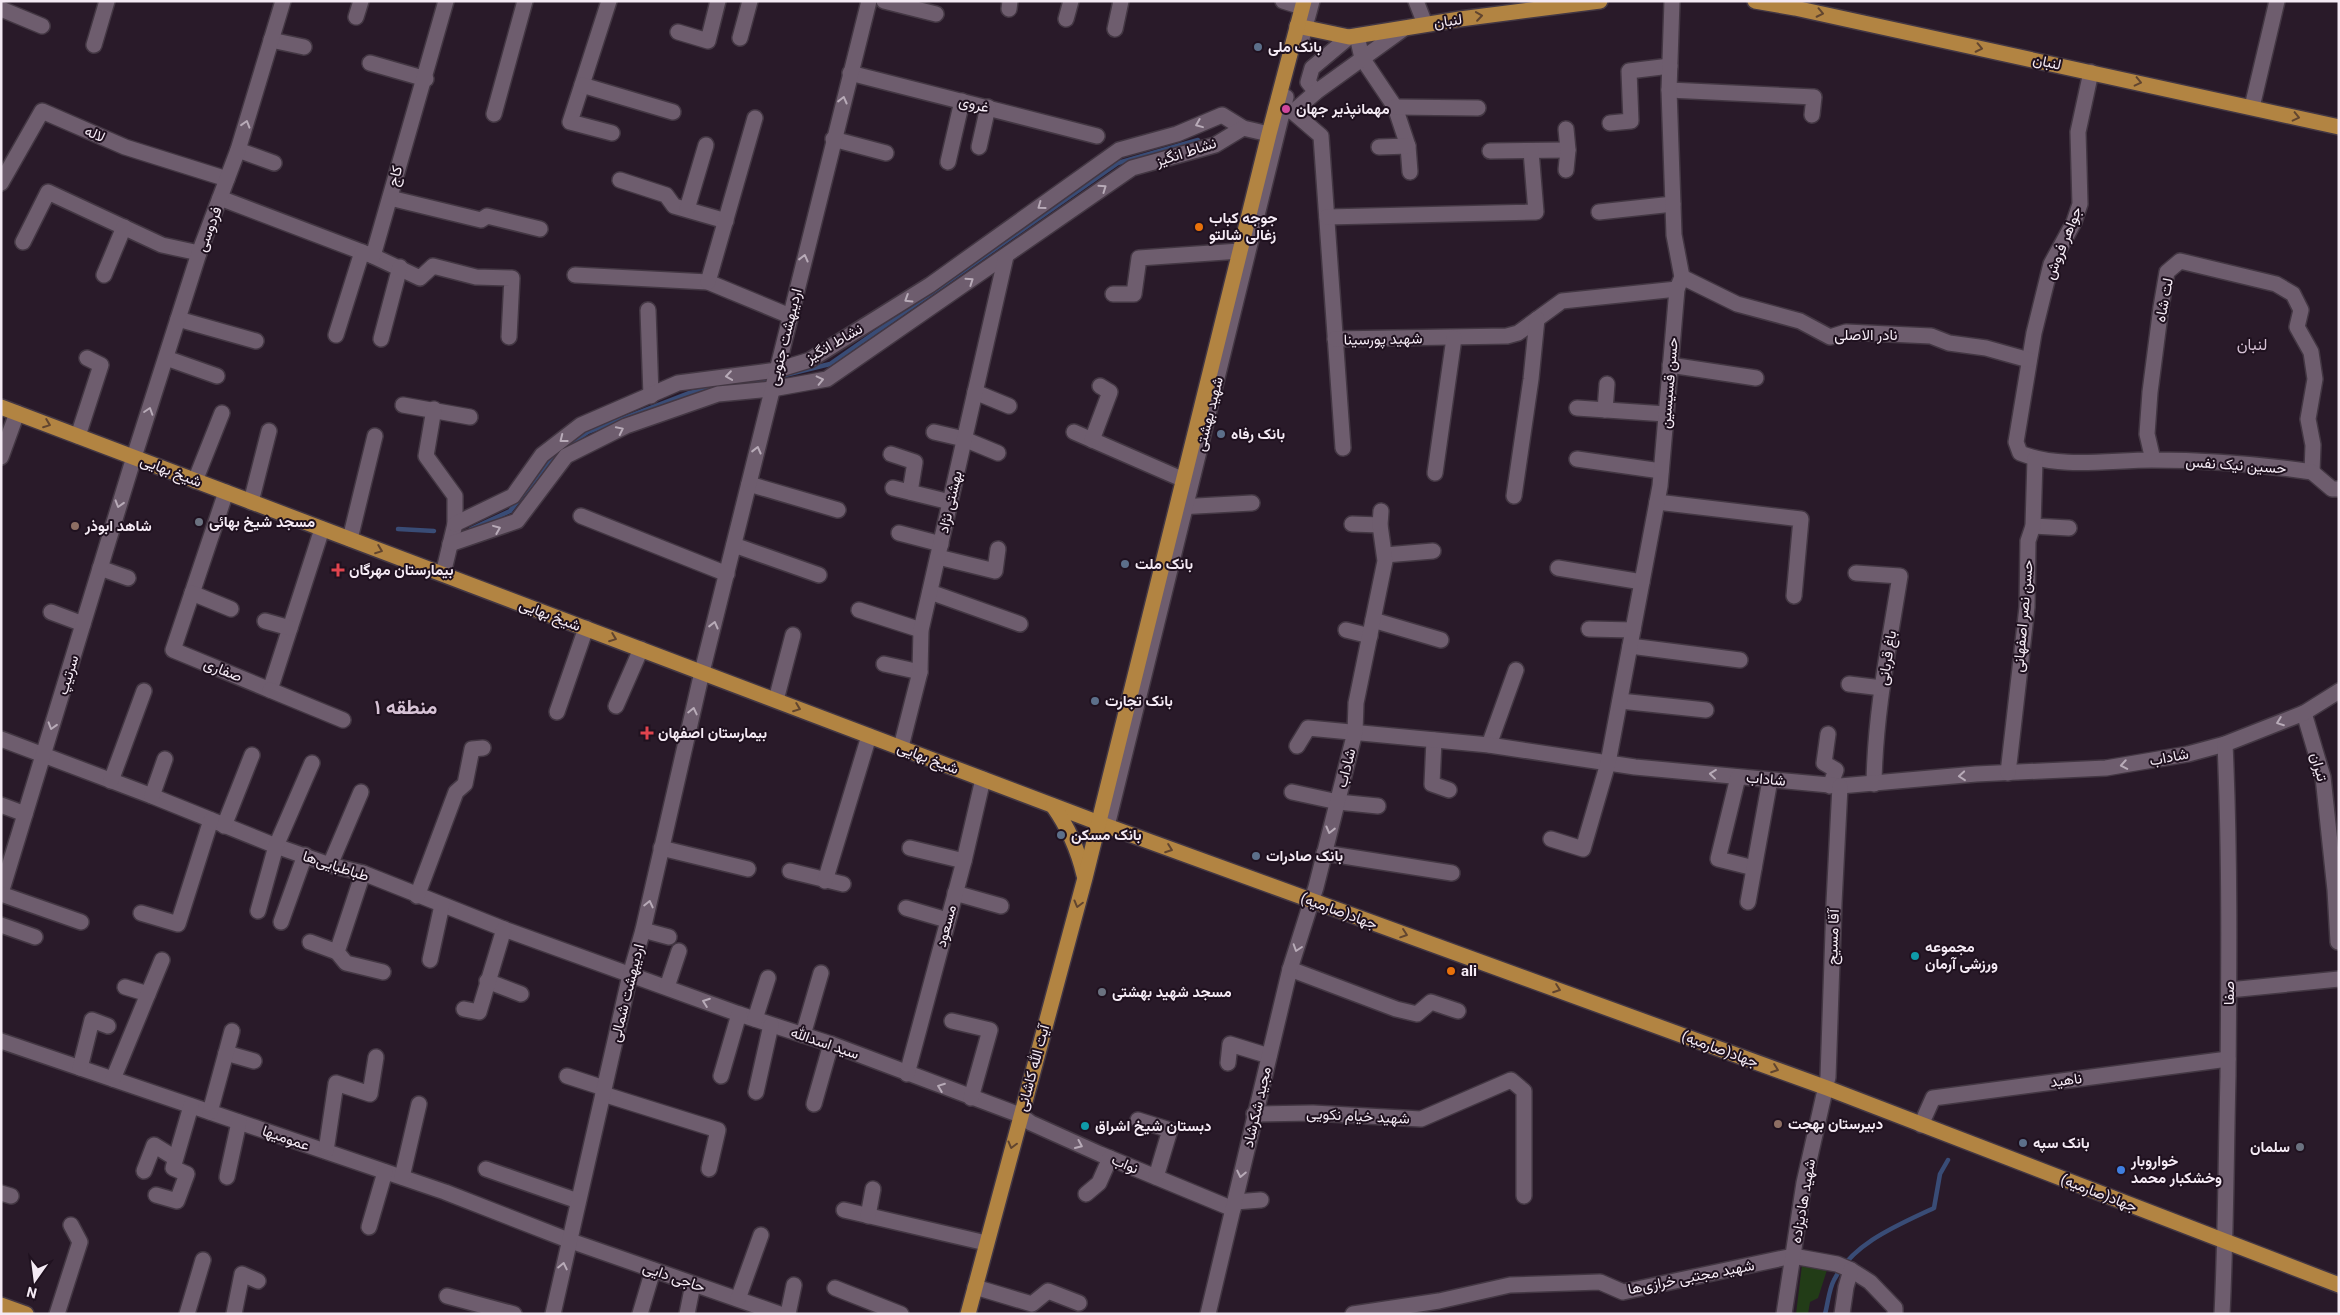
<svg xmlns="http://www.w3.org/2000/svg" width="2340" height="1315" viewBox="0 0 2340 1315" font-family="Roboto,Vazirmatn,sans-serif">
<rect width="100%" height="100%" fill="#291a29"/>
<polygon fill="#223c17" points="1802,1265 1827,1270 1818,1298 1810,1302 1808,1314 1796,1314"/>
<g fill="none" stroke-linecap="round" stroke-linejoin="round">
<g stroke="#394c76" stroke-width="4.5">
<polyline points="781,376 830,364 1118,163 1198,140"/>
<polyline points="727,386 770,378"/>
<polyline points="398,529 434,531"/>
<polyline points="471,529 510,511 554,455 588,432 689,393 715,388"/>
<path d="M1825,1314C1828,1303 1829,1289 1834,1280C1853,1243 1898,1225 1934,1208L1940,1174L1948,1160"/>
</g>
<defs>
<g id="minor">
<polyline points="609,1 570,122 612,133"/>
<polyline points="884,1 936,14"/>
<polyline points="1283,1 1302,7"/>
<polyline points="1416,1 1425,24"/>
<polyline points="1,9 42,26"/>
<polyline points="1009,9 1010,1"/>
<polyline points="356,17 361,1"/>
<polyline points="1066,19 1071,1"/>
<polyline points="1115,29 1121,1"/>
<polyline points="678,32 708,41 718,1"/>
<polyline points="1357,36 1362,58 1395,107 1408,146 1410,172"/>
<polyline points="740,38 750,1"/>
<polyline points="1302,38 1312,1"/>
<polyline points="271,40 304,47"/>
<polyline points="94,45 107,1"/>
<polyline points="370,63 426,79"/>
<path d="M2091,72L2078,132L2080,204L2074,222L2051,264L2034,333L2016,442L2020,453C2060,469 2110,460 2152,460C2206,460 2259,464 2312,472L2313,445L2308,419L2315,379L2311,352L2297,327L2301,310L2293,294L2276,284L2180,261L2167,272L2161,307L2150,392L2147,434L2153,460"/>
<polyline points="850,73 1097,136"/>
<polyline points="582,85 673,112"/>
<polyline points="1669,90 1814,97 1812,115"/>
<polyline points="1316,92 1308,82 1312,68 1349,37"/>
<polyline points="1395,107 1478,108"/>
<polyline points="2252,107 2277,1"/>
<polyline points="1276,108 1293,112 1321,136 1343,448"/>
<polyline points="1293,112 1316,92 1402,30"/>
<polyline points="494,114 525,1"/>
<polyline points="1610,123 1631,121 1629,71 1670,66"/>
<polyline points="833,139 886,153"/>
<polyline points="979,147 988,107"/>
<polyline points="1379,147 1408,146"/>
<polyline points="238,150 274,163"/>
<polyline points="1490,151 1568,150"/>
<polyline points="948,162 962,101"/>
<polyline points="1566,170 1568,150 1566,129"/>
<polyline points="620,180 666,195 674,206 726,221"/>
<polyline points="1,183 42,111 125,147 227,179"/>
<polyline points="220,198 362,252"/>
<polyline points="390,198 481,220 487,216 540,229"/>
<polyline points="687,209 706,145"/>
<polyline points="1599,212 1673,204"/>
<polyline points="1327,217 1536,212 1531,151"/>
<polyline points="23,242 48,192 162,245 199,253"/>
<polyline points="373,256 420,278 433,266 476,277 512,278 509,337"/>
<polyline points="104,275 124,227"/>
<polyline points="575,275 708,282 790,316"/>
<polyline points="1682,277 1737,304 1800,321 1830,337 1846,332 1931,336 1949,343 1986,348 2029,360"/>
<polyline points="708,282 755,118"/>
<polyline points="1113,294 1134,294 1139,258 1240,251"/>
<polyline points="648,310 651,396"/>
<polyline points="178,319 256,341"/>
<polyline points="336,335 362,252 373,256 446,1"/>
<polyline points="381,339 400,267"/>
<polyline points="1335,339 1507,336 1518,333 1562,301 1677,289"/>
<polyline points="166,358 217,376"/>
<polyline points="1670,365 1756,378"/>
<polyline points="975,392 1009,406"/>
<polyline points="403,405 470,417"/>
<polyline points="1577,408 1666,414"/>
<polyline points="434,409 426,456 455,496 455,524 443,574"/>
<polyline points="1605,410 1607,384"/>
<polyline points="934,432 964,439 998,453"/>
<polyline points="1074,432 1184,480"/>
<polyline points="78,436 101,365 87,358"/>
<polyline points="1092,440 1110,392 1100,386"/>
<polyline points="891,454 915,462 910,492"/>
<polyline points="1,457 17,413"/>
<polyline points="1577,459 1661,471"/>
<polyline points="2312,472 2332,489 2339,489"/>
<polyline points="1435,473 1454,338"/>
<polyline points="195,481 222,413"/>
<polyline points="749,484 838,510"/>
<polyline points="893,488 950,502"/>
<polyline points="226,492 173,650 270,690 322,529"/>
<polyline points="1514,496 1531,379 1537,319"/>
<polyline points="251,502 269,431"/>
<polyline points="1657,502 1801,519 1794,596"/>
<polyline points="1178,507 1252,503"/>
<polyline points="581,516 727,574"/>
<polyline points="455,524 513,496 542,455 581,425 678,383 777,370 810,360 930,285 1119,150 1177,134 1222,115 1243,128 1269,134"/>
<polyline points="1352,524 1380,525"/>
<polyline points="2033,526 2069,528"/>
<polyline points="899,533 941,544"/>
<polyline points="350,539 375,436"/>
<polyline points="450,544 517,521 566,456 626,426 718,394 772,389 827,379 1132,168 1215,145 1243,128"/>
<polyline points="734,545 819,575"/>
<polyline points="1385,555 1433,551"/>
<polyline points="938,557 995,571 998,549"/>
<polyline points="100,568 128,578"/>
<polyline points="1558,568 1642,582"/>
<path d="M1856,573L1900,576C1889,645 1875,714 1874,784"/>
<polyline points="930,592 1020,624"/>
<polyline points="192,593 231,609"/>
<polyline points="859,610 921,630"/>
<polyline points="51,612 83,624"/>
<polyline points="1373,620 1441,640"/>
<polyline points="265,621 290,628"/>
<polyline points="1589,629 1633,630"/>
<polyline points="1346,630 1370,636"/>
<polyline points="1630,646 1740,660"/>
<polyline points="884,664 920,672"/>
<polyline points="1849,684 1882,688"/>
<polyline points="270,690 343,720"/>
<polyline points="776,700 793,635"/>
<polyline points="1620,701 1706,710"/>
<polyline points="616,706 641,649"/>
<polyline points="557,712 586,628"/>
<polyline points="2304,713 2323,777 2335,890 2338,942"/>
<polyline points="1828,734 1824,763 1836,770 1830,786"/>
<polyline points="1,739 152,796 276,846 330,865 363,873 504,929 739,1014 831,1044 1020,1115 1031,1123 1100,1154 1233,1209"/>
<polyline points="1434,740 1432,784 1449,790"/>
<polyline points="1489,745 1516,670"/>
<polyline points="1297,746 1308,728 1489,745 1635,767 1840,786 1976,774 2106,768 2188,754 2225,744 2304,713 2339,691"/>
<polyline points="901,747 920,672 921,630 1006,256"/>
<polyline points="2008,773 2027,607 2028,541 2033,526 2035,459"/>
<polyline points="1738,777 1718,859 1754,868"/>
<polyline points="111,781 144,691"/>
<polyline points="1292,792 1338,802 1378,806"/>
<polyline points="152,796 165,759"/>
<polyline points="1,805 25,814"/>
<polyline points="224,826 252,755"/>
<polyline points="1107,826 1286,97"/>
<polyline points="1551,839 1583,849 1608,763 1660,486 1677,289 1682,277 1674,235 1669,90 1672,1"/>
<polyline points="661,848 748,869"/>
<polyline points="910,848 964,861"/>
<polyline points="1324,853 1452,873"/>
<polyline points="330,865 361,792"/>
<polyline points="790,871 843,884"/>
<polyline points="363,873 337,952 346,963 383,972"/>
<polyline points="825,881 869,736"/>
<polyline points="1,893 134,457 199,253 238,150 283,1"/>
<polyline points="955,893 1001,906"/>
<polyline points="1,894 81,922"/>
<polyline points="417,896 456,792 465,784 472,749 483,748"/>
<polyline points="1748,902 1770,780"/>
<polyline points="906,908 947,920"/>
<polyline points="258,911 276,846 312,763"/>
<polyline points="141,913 178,924 211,820"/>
<polyline points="281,922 305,855"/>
<polyline points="1,925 35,937"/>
<polyline points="643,930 669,937"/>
<polyline points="310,942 337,952"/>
<polyline points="430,960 442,905"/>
<polyline points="1290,969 1396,1009 1417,1014 1431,1002 1458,1011"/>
<polyline points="487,981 521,994"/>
<polyline points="125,987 148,994"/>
<polyline points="667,987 679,951"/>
<polyline points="2229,990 2339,979"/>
<polyline points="464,1009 479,1012 504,929"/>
<polyline points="755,1019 768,978"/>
<polyline points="952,1021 990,1030 971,1098"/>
<polyline points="803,1035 821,973"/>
<polyline points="1,1041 445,1192 568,1240 780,1314"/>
<polyline points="226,1053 254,1061"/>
<polyline points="1228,1063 1230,1044 1269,1056"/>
<polyline points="80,1068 92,1020 108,1026"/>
<polyline points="907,1074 964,861 983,779"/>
<polyline points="567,1076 604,1088"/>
<polyline points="721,1076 739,1014"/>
<polyline points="113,1079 162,960"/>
<polyline points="756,1092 771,1025"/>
<polyline points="603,1094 718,1130 709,1169"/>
<polyline points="814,1104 831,1044"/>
<polyline points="210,1112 232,1031"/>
<polyline points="1254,1114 1313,1113 1421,1119 1511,1080 1524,1091 1524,1196"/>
<polyline points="1138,1120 1170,1130 1156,1177"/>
<polyline points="1921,1125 1933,1098 2228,1059"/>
<polyline points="326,1151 336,1083 370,1094 376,1057"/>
<polyline points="486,1169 578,1201"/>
<polyline points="144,1171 154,1145 175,1158"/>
<polyline points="227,1177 239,1122"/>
<polyline points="402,1177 419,1104"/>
<polyline points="1,1193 11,1196"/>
<polyline points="1086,1194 1099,1183 1110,1158"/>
<polyline points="156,1195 177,1201 187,1174 173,1168 191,1106"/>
<polyline points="1235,1202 1261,1200"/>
<polyline points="844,1210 986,1243"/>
<polyline points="868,1216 873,1189"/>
<polyline points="369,1227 385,1172"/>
<polyline points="975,1287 1032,1304 1048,1291 1079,1303"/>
<polyline points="835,1288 901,1314"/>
<polyline points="447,1296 514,1314"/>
<polyline points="738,1299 761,1235"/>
<polyline points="57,1314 80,1242 71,1225"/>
<polyline points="187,1314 203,1260"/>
<polyline points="234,1314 242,1274 258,1281"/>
<polyline points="553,1314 630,975 643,930 702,672 869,1"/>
<polyline points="640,1314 653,1270"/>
<polyline points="687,1314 693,1284"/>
<polyline points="788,1314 794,1285"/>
<polyline points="1208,1314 1290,969 1316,887 1355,732 1356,703 1385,561 1380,525 1381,511"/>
<polyline points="1353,1314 1439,1301 1510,1285 1600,1282 1623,1292 1793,1256 1837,1264 1851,1270 1870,1282 1895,1308 1895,1314"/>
<polyline points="1784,1314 1804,1183 1828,1077 1834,903 1840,786"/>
<polyline points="1842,1314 1846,1287 1851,1270"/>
<path d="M2222,1314C2226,1234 2226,1155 2228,1076C2229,965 2230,854 2225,744"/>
</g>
<g id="major">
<polyline points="1755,1 1795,8 2339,127"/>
<polyline points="1297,26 1349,37 1460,19 1600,1"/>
<polyline points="1,407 1107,826 1827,1088 2339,1285"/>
<path d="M1053,806C1068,827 1078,850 1084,875"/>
<polyline points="1,1305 26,1314"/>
<polyline points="968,1314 1085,878 1269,134 1304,1"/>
</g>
</defs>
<use href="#minor" stroke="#433743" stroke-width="18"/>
<use href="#major" stroke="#433743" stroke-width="18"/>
<use href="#minor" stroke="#6e5d6e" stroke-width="15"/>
<use href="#major" stroke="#b28442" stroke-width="15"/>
</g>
<defs><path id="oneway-chevron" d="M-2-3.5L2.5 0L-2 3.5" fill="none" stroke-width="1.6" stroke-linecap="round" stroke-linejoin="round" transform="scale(1.25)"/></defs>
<g stroke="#61452f">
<use href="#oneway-chevron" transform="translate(1820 13) rotate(12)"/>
<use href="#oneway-chevron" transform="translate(1479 16) rotate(-8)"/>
<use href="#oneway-chevron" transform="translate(1979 48) rotate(12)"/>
<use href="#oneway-chevron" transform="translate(2138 82) rotate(13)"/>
<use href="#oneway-chevron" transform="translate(2296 117) rotate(13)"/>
<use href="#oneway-chevron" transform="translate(47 424) rotate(21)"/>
<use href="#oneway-chevron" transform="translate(379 550) rotate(21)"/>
<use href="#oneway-chevron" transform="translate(613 638) rotate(21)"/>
<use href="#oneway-chevron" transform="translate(797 708) rotate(21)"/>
<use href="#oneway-chevron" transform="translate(1169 849) rotate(20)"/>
<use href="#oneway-chevron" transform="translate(1078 904) rotate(105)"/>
<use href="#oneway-chevron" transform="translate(1404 934) rotate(19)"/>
<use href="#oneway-chevron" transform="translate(1557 989) rotate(20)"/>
<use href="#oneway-chevron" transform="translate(1775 1069) rotate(20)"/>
<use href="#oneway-chevron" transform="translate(1012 1145) rotate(105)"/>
</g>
<g stroke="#b8abb8">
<use href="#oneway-chevron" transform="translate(843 100) rotate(-76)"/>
<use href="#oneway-chevron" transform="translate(246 124) rotate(-73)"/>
<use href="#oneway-chevron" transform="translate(1199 124) rotate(158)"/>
<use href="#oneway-chevron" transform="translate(1103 188) rotate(-35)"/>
<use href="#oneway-chevron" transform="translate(1041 206) rotate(144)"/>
<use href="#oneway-chevron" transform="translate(804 258) rotate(-76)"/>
<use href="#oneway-chevron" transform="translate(970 281) rotate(-34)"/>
<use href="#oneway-chevron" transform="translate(908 299) rotate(148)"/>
<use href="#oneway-chevron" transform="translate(729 376) rotate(172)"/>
<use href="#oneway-chevron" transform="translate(820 380) rotate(-13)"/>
<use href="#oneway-chevron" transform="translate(149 411) rotate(-72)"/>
<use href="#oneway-chevron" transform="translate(620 430) rotate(-26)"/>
<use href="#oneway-chevron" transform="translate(563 439) rotate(142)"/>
<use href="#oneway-chevron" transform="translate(757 450) rotate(-76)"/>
<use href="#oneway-chevron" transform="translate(119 504) rotate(107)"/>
<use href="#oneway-chevron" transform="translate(497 529) rotate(-22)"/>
<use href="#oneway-chevron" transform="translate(714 625) rotate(-76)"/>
<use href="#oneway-chevron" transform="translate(693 711) rotate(-77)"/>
<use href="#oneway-chevron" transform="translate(2280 722) rotate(159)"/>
<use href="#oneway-chevron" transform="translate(52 726) rotate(107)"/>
<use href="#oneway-chevron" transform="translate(2124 765) rotate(170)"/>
<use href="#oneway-chevron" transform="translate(1713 774) rotate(-174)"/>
<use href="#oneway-chevron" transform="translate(1962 776) rotate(175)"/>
<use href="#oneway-chevron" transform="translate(1330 830) rotate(104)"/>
<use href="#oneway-chevron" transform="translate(649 904) rotate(-77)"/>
<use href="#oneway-chevron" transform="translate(1297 948) rotate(108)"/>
<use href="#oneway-chevron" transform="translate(706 1002) rotate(-160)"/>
<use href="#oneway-chevron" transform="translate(941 1087) rotate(-159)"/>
<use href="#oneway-chevron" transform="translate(1079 1145) rotate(24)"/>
<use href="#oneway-chevron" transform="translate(1241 1174) rotate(102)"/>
<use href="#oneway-chevron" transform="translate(563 1266) rotate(-78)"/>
</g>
<g fill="#5c6f8a" stroke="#1f111f" stroke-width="2">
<circle cx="1258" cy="47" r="5"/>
<circle cx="1221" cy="434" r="5"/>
<circle cx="1125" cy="564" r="5"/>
<circle cx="1095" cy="701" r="5"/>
<circle cx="1061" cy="835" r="5"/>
<circle cx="1256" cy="856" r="5"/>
<circle cx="2023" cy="1143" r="5"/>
</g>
<circle fill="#d1479c" stroke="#1f111f" stroke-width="2" cx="1286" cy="109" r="5"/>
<g fill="#e8710a" stroke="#1f111f" stroke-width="2">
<circle cx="1199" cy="227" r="5"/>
<circle cx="1451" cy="971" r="5"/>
</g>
<g fill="#6b7280" stroke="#1f111f" stroke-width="2">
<circle cx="199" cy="522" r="5"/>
<circle cx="1102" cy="992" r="5"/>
<circle cx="2300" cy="1147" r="5"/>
</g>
<g fill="#8d6e63" stroke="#1f111f" stroke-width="2">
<circle cx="75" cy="526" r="5"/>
<circle cx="1778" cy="1124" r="5"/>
</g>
<g fill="#e0444e" stroke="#1f111f" stroke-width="2">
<path d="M335.5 562.5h5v5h5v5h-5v5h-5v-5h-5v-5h5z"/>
<path d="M644.5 725.5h5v5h5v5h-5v5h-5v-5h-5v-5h5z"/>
</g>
<g fill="#0f9aa8" stroke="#1f111f" stroke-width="2">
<circle cx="1915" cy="956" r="5"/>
<circle cx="1085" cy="1126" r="5"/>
</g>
<circle fill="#3f7fe0" stroke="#1f111f" stroke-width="2" cx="2121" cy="1170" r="5"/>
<g text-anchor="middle" stroke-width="4" stroke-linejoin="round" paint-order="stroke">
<g font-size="15" fill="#f4eaf4" stroke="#1f111f">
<text transform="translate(1448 21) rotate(-8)" y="5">لنبان</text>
<text transform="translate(2047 62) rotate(12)" y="5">لنبان</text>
<text transform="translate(974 104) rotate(14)" y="5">غروی</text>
<text transform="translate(95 134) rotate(24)" y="5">لاله</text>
<text transform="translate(1186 152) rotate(-18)" y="5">نشاط انگیز</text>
<text transform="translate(395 176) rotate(-76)" y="5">کاج</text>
<text transform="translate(209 229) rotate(-69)" y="5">فردوسی</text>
<text transform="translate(2063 243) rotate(-68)" y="5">جواهر فروش</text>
<text transform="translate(2164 300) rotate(-79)" y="5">لت شاه</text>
<text x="1866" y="340">نادر الاصلی</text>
<text transform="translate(785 337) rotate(-76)" y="5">اردیبهشت جنوبی</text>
<text transform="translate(1383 339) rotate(-1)" y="5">شهید پورسینا</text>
<text transform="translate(834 343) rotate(-30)" y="5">نشاط انگیز</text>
<text transform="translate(1669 383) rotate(-85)" y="5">حسن قسیسین</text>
<text transform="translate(1209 414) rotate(-76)" y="5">شهید بهشتی</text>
<text transform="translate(2236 465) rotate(4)" y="5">حسین نیک نفس</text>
<text transform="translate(171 471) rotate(21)" y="5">شیخ بهایی</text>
<text transform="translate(950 502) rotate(-77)" y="5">بهشتی نژاد</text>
<text transform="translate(550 615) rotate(21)" y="5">شیخ بهایی</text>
<text transform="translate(2023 616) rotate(-85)" y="5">حسن نصر اصفهانی</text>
<text transform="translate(1887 658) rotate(-81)" y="5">باغ قربانی</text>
<text transform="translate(223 670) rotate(22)" y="5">صفاری</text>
<text transform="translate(68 675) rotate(-73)" y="5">سرتیپ</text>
<text transform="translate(2169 757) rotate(-11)" y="5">شاداب</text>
<text transform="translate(928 758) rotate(21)" y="5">شیخ بهایی</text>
<text transform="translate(2319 767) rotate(75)" y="5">تیران</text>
<text transform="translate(1346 768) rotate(-76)" y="5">شاداب</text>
<text transform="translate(1766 779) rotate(5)" y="5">شاداب</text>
<text transform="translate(336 866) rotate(18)" y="5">طباطبایی‌ها</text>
<text transform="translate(1339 911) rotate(20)" y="5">جهاد(صارمیه)</text>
<text transform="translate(946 926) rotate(-75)" y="5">مسعود</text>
<text transform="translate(1833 937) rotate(-88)" y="5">آقا مسیح</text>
<text transform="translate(627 993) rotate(-76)" y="5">اردیبهشت شمالی</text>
<text transform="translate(2229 993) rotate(-90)" y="5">صفا</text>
<text transform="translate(825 1043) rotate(19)" y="5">سید اسدالله</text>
<text transform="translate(1720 1049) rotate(20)" y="5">جهاد(صارمیه)</text>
<text transform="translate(1033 1068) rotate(-75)" y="5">آیت الله کاشانی</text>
<text transform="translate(2066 1080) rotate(-7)" y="5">ناهید</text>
<text transform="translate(1257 1107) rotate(-77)" y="5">مجید شکرشاد</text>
<text transform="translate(1358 1116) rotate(3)" y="5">شهید خیام نکویی</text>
<text transform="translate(286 1138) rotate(19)" y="5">عمومیها</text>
<text transform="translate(1125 1164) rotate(23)" y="5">نواب</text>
<text transform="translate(2099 1193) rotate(21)" y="5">جهاد(صارمیه)</text>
<text transform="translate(1803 1201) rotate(-80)" y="5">شهید هادیزاده</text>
<text transform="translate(674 1277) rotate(19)" y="5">حاجی دایی</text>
<text transform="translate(1691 1277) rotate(-11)" y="5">شهید مجتبی خرازی‌ها</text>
</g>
<g font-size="15" font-weight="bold" fill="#f4eaf4" stroke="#1f111f" text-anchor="start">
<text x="1268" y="52">بانک ملی</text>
<text x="1296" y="114">مهمانپذیر جهان</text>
<text x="1209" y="223">جوجه کباب<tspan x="1209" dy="17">زغالی شالتو</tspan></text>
<text x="1231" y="439">بانک رفاه</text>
<text x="209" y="527">مسجد شیخ بهائی</text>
<text x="85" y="531">شاهد ابوذر</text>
<text x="1135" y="569">بانک ملت</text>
<text x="349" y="575">بیمارستان مهرگان</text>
<text x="1105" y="706">بانک تجارت</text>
<text x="658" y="738">بیمارستان اصفهان</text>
<text x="1071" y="840">بانک مسکن</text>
<text x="1266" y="861">بانک صادرات</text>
<text x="1925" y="952">مجموعه<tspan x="1925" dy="17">ورزشی آرمان</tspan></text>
<text x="1461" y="976">ali</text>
<text x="1112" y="997">مسجد شهید بهشتی</text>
<text x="1788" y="1129">دبیرستان بهجت</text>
<text x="1095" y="1131">دبستان شیخ اشراق</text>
<text x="2033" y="1148">بانک سپه</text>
<text x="2290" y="1152" text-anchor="end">سلمان</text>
<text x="2131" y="1166">خواروبار<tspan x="2131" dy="17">وخشکبار محمد</tspan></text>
</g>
<g font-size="16" fill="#d6c2d5" stroke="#1f111f">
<text x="2252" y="350">لنبان</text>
</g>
<g font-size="20" font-weight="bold" fill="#d6c2d5" stroke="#1f111f">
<text x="406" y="714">منطقه ۱</text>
</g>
</g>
<rect width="2340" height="1315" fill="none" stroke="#f4eaf4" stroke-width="5"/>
<g transform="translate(35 1280) rotate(194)" stroke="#1f111f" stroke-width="4" paint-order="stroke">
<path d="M0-4L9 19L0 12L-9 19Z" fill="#f4eaf4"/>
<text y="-8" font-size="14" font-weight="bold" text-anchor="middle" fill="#f4eaf4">N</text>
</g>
</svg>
